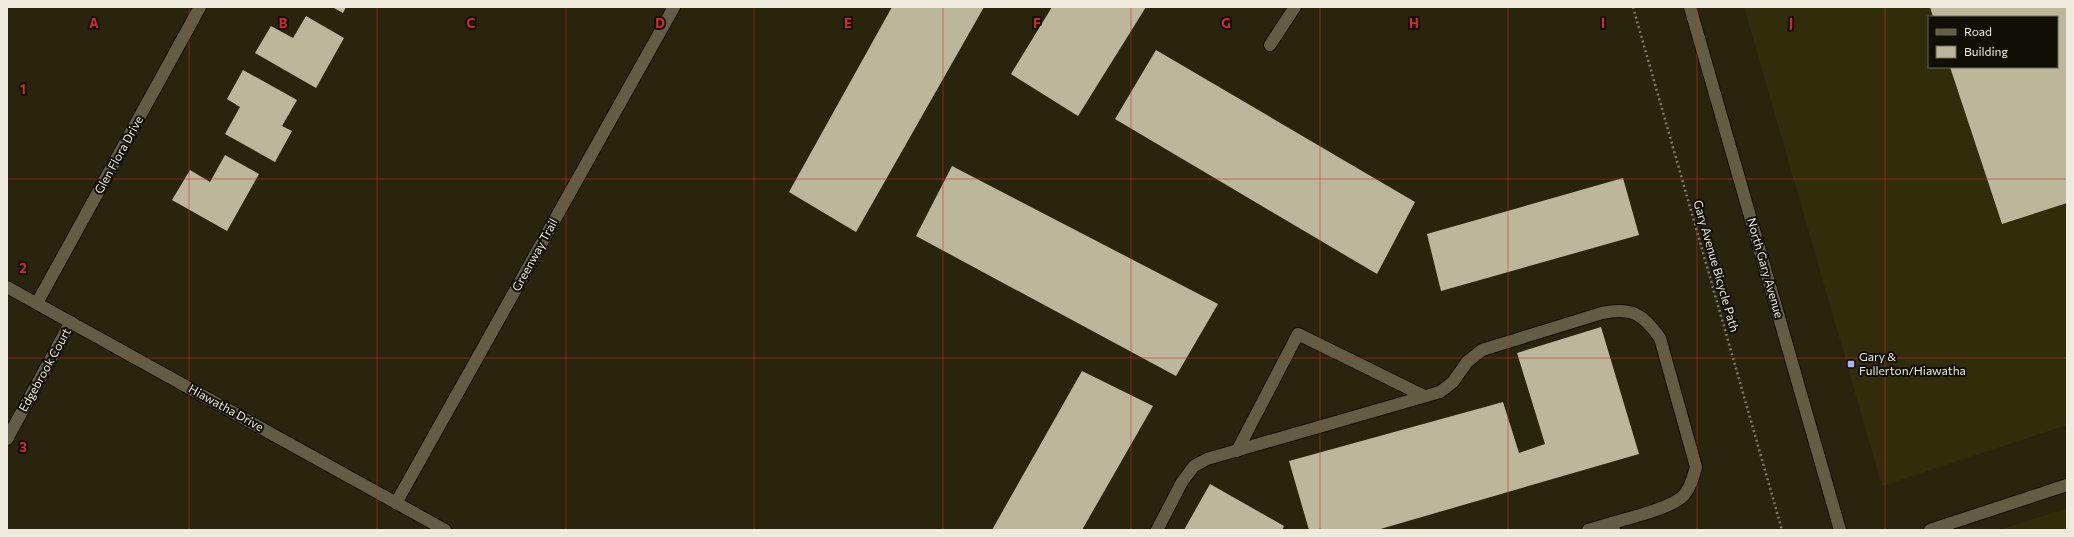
<svg xmlns="http://www.w3.org/2000/svg" width="2074" height="537" viewBox="0 0 2074 537" font-family="Commissioner,sans-serif">
<rect width="100%" height="100%" fill="#29250c"/>
<g fill="#312c0a" fill-rule="evenodd">
<path d="M1744,7H2067V425L1882,486ZM1929,17H2057V67H1929Z"/>
<polygon points="2067,508 2067,530 2000,530"/>
</g>
<g fill="#bcb79a">
<polygon points="332,7 346,7 343,13"/>
<polygon points="892,7 984,7 856,232 789,192"/>
<polygon points="1052,7 1146,7 1078,116 1011,74"/>
<polygon points="1930,7 2067,7 2067,203 2002,224 1950,67 2057,67 2057,17 1933,17"/>
<polygon points="306,16 344,38 316,88 255,53 271,26 293,38"/>
<polygon points="1156,50 1415,202 1377,274 1115,119"/>
<polygon points="243,70 297,100 282,126 292,131 275,162 225,134 240,107 227,99"/>
<polygon points="225,155 259,174 227,231 172,200 190,170 210,182"/>
<polygon points="952,166 1218,304 1176,376 916,236"/>
<polygon points="1623,178 1639,235 1441,291 1427,234"/>
<polygon points="1601,327 1639,454 1377,530 1309,530 1289,461 1503,402 1519,453 1545,444 1517,353"/>
<polygon points="1082,371 1153,406 1082,530 992,530"/>
<polygon points="1210,484 1284,526 1282,530 1184,530"/>
</g>
<g fill="none" stroke-linecap="round" stroke-linejoin="round">
<defs>
<g id="lane">
<polyline points="1270,45 1295,7"/>
<polyline points="1237,451 1298,334 1424,396"/>
<path d="M1157,530L1182,482L1194,466L1207,459L1440,392L1453,382L1467,362L1482,350L1602,313C1632,307 1643,314 1660,338L1696,467C1693,477 1691,487 1684,495C1673,508 1629,518 1612,523"/>
<polyline points="1588,530 1612,523 1614,530"/>
</g>
<g id="street">
<polyline points="7,287 445,530"/>
<polyline points="37,303 200,7"/>
<polyline points="7,439 71,322"/>
<polyline points="396,503 674,7"/>
<polyline points="1930,530 2067,485"/>
</g>
<polyline id="secondary" points="1690,7 1840,530"/>
</defs>
<use href="#lane" stroke="#120e00" stroke-width="14"/>
<use href="#street" stroke="#120e00" stroke-width="14"/>
<use href="#secondary" stroke="#120e00" stroke-width="14"/>
<polyline stroke="#7d7a65" stroke-width="2.5" stroke-dasharray="2 3" stroke-linecap="butt" points="1633,7 1782,530"/>
<use href="#lane" stroke="#625e43" stroke-width="12"/>
<use href="#street" stroke="#625e43" stroke-width="12"/>
<use href="#secondary" stroke="#625e43" stroke-width="12"/>
</g>
<path fill="none" stroke="#d62828" stroke-width="1" stroke-opacity="0.55" d="M189,7V530M377,7V530M566,7V530M754,7V530M943,7V530M1131,7V530M1320,7V530M1508,7V530M1697,7V530M1885,7V530M7,179H2067M7,358H2067"/>
<rect fill="#aab0fb" stroke="#100e05" stroke-width="1.5" x="1847" y="360" width="8" height="8" rx="2"/>
<g text-anchor="middle" stroke-width="4" stroke-linejoin="round" paint-order="stroke">
<g font-size="12" fill="#eeebdc" stroke="#100e05">
<text transform="translate(119 155) rotate(-61)" y="4">Glen Flora Drive</text>
<text transform="translate(535 255) rotate(-61)" y="4">Greenway Trail</text>
<text transform="translate(1716 266) rotate(74)" y="4">Gary Avenue Bicycle Path</text>
<text transform="translate(1765 268) rotate(74)" y="4">North Gary Avenue</text>
<text transform="translate(45 370) rotate(-61)" y="4">Edgebrook Court</text>
<text transform="translate(226 408) rotate(29)" y="4">Hiawatha Drive</text>
</g>
<g font-size="12" fill="#eeebdc" stroke="#100e05" text-anchor="start">
<text x="1859" y="361">Gary &amp;<tspan x="1859" dy="14">Fullerton/Hiawatha</tspan></text>
</g>
</g>
<g font-size="13" text-anchor="middle" font-weight="bold" fill="#d62828" stroke="#100e05" stroke-width="4" stroke-linejoin="round" paint-order="stroke">
<text x="94" y="28">A</text>
<text x="283" y="28">B</text>
<text x="471" y="28">C</text>
<text x="660" y="28">D</text>
<text x="848" y="28">E</text>
<text x="1037" y="28">F</text>
<text x="1226" y="28">G</text>
<text x="1414" y="28">H</text>
<text x="1603" y="28">I</text>
<text x="1791" y="28">J</text>
<text x="23" y="94">1</text>
<text x="23" y="273">2</text>
<text x="23" y="452">3</text>
</g>
<rect width="2074" height="537" fill="none" stroke="#eeebdc" stroke-width="16"/>
<rect x="1928" y="16" width="130" height="52" fill="#100e05" stroke="#69665b"/>
<rect x="1936" y="29" width="20" height="6" fill="#625e43" stroke="#69665b"/>
<text x="1964" y="36" font-size="12" fill="#eeebdc">Road</text>
<rect x="1936" y="46" width="20" height="12" fill="#bcb79a" stroke="#69665b"/>
<text x="1964" y="56" font-size="12" fill="#eeebdc">Building</text>
</svg>
